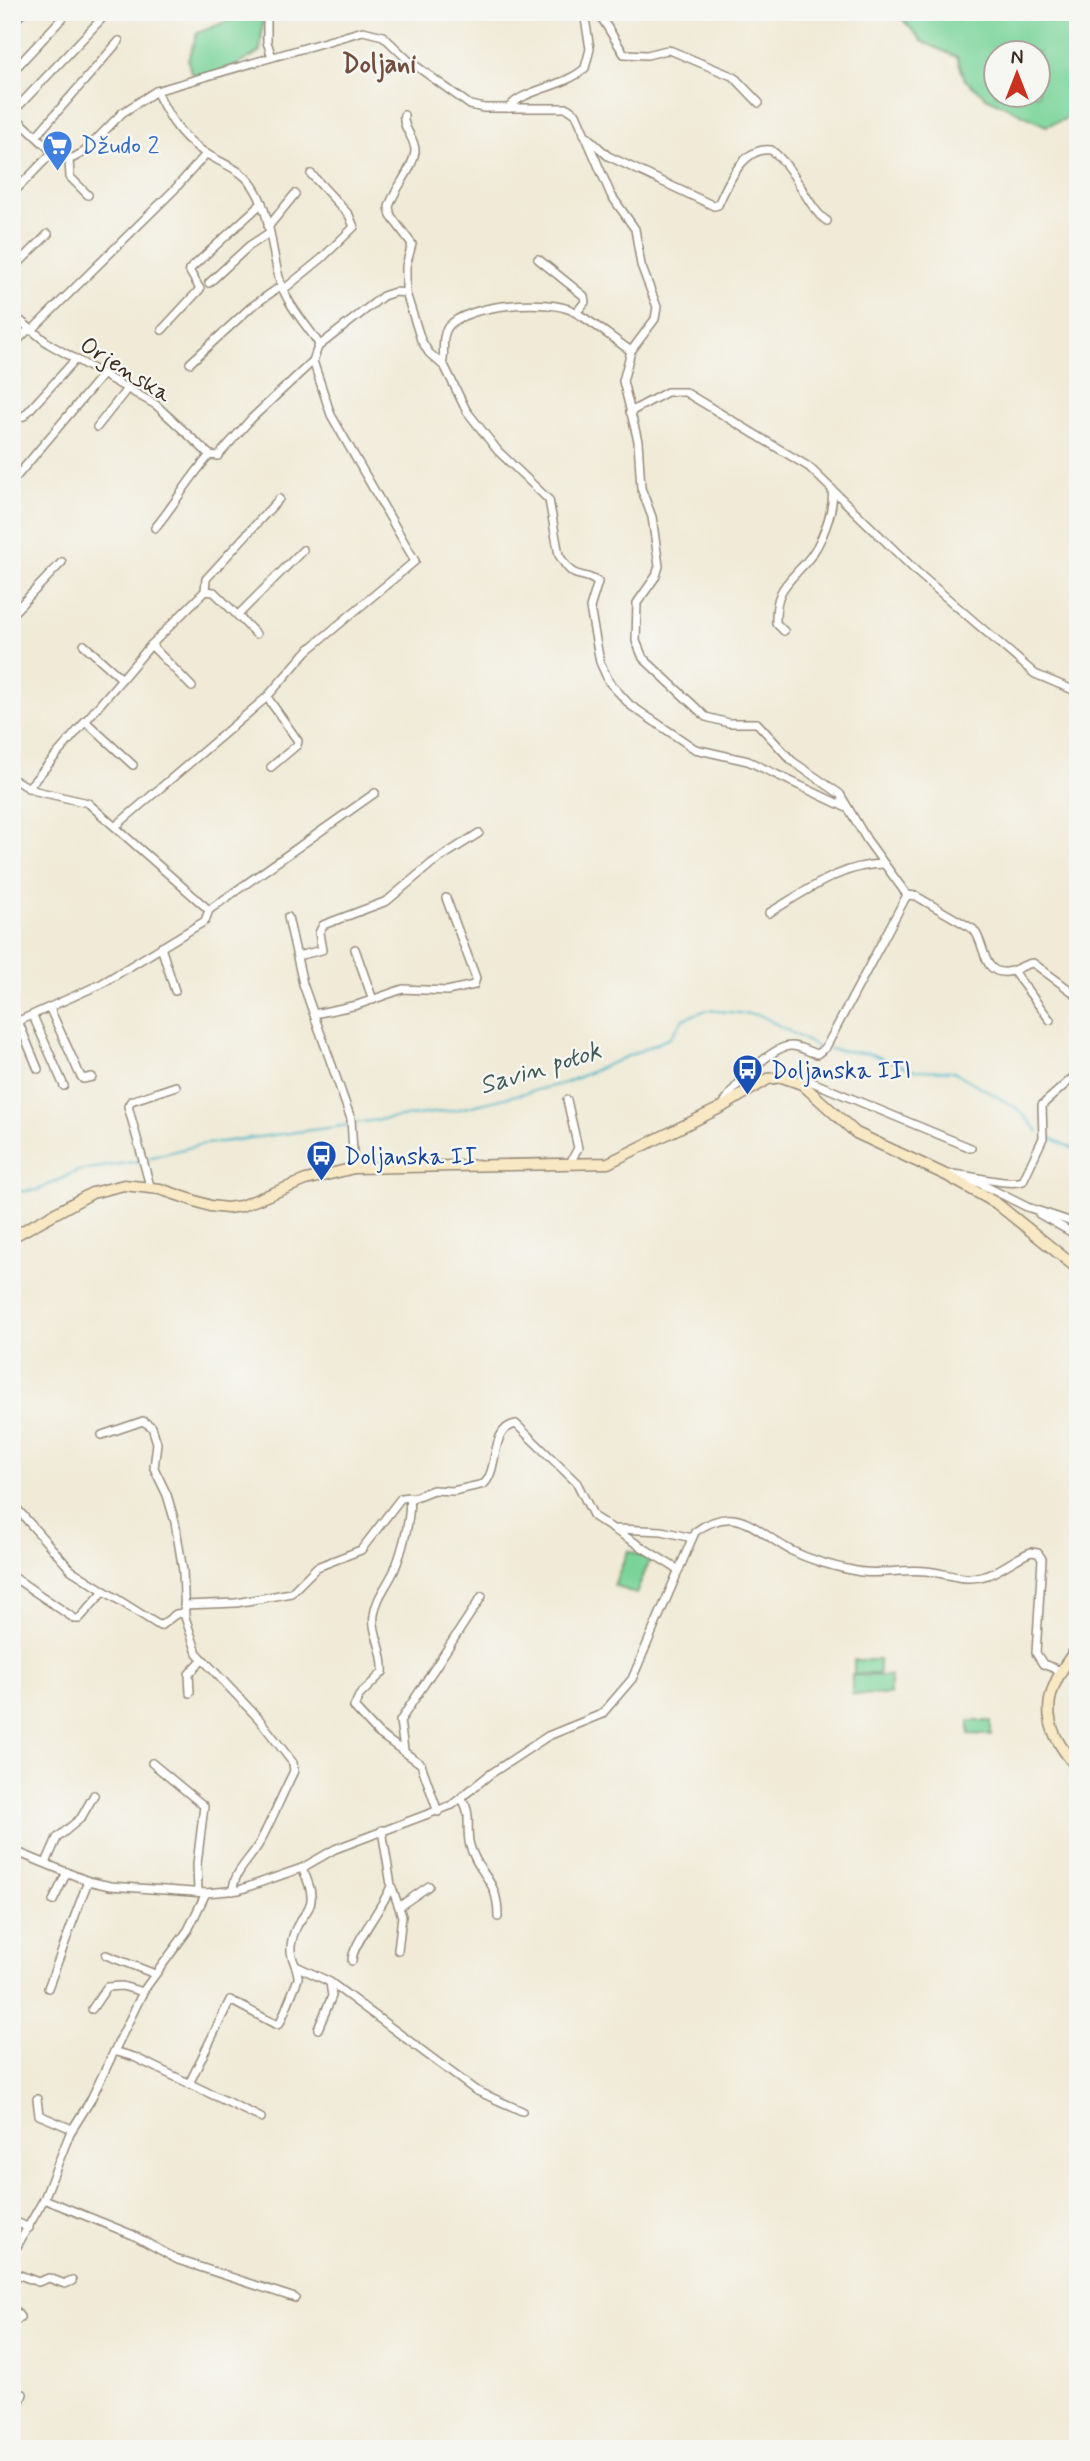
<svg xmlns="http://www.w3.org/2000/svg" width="1090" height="2461" viewBox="0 0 1090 2461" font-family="Mynerve,sans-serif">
<rect width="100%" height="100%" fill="#f6f6f2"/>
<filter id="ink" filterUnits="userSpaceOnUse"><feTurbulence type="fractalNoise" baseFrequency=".0143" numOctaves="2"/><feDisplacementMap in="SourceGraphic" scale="14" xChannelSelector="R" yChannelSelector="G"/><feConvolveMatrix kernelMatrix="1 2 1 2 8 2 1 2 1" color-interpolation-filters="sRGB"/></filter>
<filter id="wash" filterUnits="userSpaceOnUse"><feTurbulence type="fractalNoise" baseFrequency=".00686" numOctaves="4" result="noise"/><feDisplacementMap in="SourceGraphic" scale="28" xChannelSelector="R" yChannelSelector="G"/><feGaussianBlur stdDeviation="1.57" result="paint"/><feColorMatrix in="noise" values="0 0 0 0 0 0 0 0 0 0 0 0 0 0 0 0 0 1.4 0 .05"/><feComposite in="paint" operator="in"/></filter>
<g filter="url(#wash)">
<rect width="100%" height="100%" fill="#f0ead6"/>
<g fill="#7ad49a" stroke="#5a7f5c" stroke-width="2" fill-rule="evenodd">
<path d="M251,12H264L260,51C244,63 209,80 191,73L188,60L197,33Z"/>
<path d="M896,12H1014L1020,15L1025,12H1060C1064,17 1072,24 1075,30C1084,48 1078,96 1074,116L1046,126L986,97L965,80L957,57L923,42ZM1038,52V94H996V52Z"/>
<polygon points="628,1551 650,1559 636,1594 614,1585"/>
<rect x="854" y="1660" width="25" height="14"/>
<polygon points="852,1675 890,1676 890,1695 852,1694"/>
<polygon points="969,1721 991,1721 991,1735 969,1734"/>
</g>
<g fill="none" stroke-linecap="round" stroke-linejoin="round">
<g stroke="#4bb6c8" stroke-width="2">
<polyline points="828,1049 871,1054 914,1070 953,1071 1018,1109 1039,1132"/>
<polyline points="354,1123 456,1110 565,1083 670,1038 683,1019 707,1010 760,1015 819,1048"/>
<polyline points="1047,1136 1078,1151"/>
<polyline points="144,1159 199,1145 349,1125"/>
<polyline points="12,1192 38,1190 77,1171 139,1161"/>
</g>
</g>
</g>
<g filter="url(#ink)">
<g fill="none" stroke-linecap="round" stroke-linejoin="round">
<defs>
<g id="street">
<polyline points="267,12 267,42 272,57"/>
<polyline points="598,12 624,54 647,55 667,50 672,51 734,77 759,103"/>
<polyline points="12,24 23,12"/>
<polyline points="12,72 68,12"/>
<path d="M509,108C520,90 566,87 585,68L590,49L584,12"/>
<polyline points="12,113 108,12"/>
<path d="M12,114L56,155L73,158L84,152L122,113L156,91L363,31L383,36L408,60L470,105L484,108H567L576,114L611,195L635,229L641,265L657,307L655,319L631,351L623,381L638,441L641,488L652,517L659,566L656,576L637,603L636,641L643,658L706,717L729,723H757L792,761L840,794L867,840L907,895L826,1047L817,1054C808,1052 799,1045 790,1046C770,1047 732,1088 723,1105"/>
<path d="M404,115C402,129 416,138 415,152C412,172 394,188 389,207L391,216L412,244L406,266V293"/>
<path d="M584,134L608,156L714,206L718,205C727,185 743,146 771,150C796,168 807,208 827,221"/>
<polyline points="37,135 119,41"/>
<polyline points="69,159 70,177 88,195"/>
<polyline points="12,194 52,153"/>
<polyline points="268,227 295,194"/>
<polyline points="538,259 584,296 585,302 576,313"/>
<polyline points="12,270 48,234"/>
<polyline points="209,283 249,246 269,233"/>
<polyline points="283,290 321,259 354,227 349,215 311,174"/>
<path d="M12,314L49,344L156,405L210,455C189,478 175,504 155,528"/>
<polyline points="162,330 200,289 189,270 262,203"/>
<polyline points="31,331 174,190 206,154"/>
<polyline points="12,346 29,329"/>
<path d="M319,346L383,296L395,292L406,293L421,340L429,353L445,367L466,410L498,451L549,500L559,555C576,584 578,569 598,582L590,608L600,662L609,682L630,705L695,749L748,761L847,808"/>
<polyline points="190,363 251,307 281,286"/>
<path d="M442,364C446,352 440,339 448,327C466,304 548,298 573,311C593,322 612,338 631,351"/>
<polyline points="630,412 667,392 685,392 809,467 918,573 1035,674 1078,692"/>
<polyline points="12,420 24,416 75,360"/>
<polyline points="97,427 127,389"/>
<polyline points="210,455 218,456 251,419 313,361"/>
<polyline points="12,482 103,374"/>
<polyline points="205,591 206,579 279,499"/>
<polyline points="12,614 62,562"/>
<polyline points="238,615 303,550"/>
<path d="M784,631L776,623C775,589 787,584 807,561C821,545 835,510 832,489"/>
<polyline points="84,645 122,679"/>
<polyline points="151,645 192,687"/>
<polyline points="267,697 298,741 297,745 271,767"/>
<polyline points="85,721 133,765"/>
<polyline points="12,779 36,791 88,803 209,910"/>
<polyline points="28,788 151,645 205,591 214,592 256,634"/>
<path d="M117,825L267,697L307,651L415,561L331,415L313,361L319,344C307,325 288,306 281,284C271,254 272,219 256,191C243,167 221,165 201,150C178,134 168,115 156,91"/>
<path d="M907,895L916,896L973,929C986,942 981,975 1007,972C1017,971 1023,964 1033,963L1078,996"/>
<polyline points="209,910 375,793"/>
<path d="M769,913C805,892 841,864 884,864"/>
<polyline points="288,917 303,984 351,1119 354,1168"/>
<polyline points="161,947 175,991"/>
<polyline points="355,949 373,1000"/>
<polyline points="297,956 322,950 319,933 323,925 387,901 432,863 479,833"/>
<polyline points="1013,971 1050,1020"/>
<polyline points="50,1009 80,1075 83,1079 92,1077"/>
<polyline points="314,1014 357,1005 403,989 447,991 474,985 476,978 446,898"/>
<polyline points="33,1016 64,1086"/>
<polyline points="18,1021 38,1069"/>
<polyline points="12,1024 101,984 205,921 209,910"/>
<polyline points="798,1082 812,1082 971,1148"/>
<polyline points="567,1100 578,1148 569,1165"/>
<path d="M947,1174C968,1173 1006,1187 1023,1181L1043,1138L1042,1105L1078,1073"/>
<polyline points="956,1179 979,1183 1027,1207 1078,1224"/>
<polyline points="150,1186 128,1106 131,1101 176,1086"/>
<polyline points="1039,1214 1078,1236"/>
<path d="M102,1435L143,1421L152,1427L157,1443L154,1468L167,1495L175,1522L183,1571L185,1617L197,1653L259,1719L293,1763L294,1771C282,1795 272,1819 260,1842C251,1859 233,1872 233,1891"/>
<path d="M410,1499L433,1490L453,1491L484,1484C500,1468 489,1429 516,1424L577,1483L594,1517L677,1569"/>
<polyline points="12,1503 71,1570 160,1626 176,1614 184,1613"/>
<polyline points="618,1529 662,1531 692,1538"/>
<polyline points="12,1576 75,1619 79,1619 103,1592"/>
<path d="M184,1605L236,1603L291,1593L317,1567L361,1550L401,1498L409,1497C412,1516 402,1552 394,1571C387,1586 376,1598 374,1615C371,1632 385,1651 383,1672L359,1696L354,1707L378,1733L421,1764L438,1812"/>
<polyline points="190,1693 189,1674 202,1660"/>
<polyline points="404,1750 400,1721 482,1596"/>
<polyline points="152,1763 204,1806 197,1864 198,1892"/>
<path d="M462,1799C473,1815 465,1829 470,1846C480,1878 498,1878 498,1917"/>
<polyline points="382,1830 391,1885 402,1916 398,1950"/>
<path d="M12,1850L88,1881L110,1886L206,1893L239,1890L302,1868L335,1849L452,1805L489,1775L548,1736L602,1714L632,1679L695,1532C738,1501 756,1532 790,1550C810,1560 835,1567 856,1571C880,1576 902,1568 926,1571C948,1573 965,1583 988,1575C1003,1569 1016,1558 1031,1552L1038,1553L1042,1559L1036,1653L1043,1664L1061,1671"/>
<polyline points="46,1863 57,1838 81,1818 94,1795"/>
<polyline points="53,1901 67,1872"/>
<polyline points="400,1906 429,1886"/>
<polyline points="106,1955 155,1974"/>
<path d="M352,1961C351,1946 384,1906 391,1886"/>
<polyline points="296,1966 330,1982 475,2090 522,2111"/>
<polyline points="48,1988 88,1881"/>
<polyline points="92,2009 107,1987 122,1986 143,1992"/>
<polyline points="318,2029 332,1996 330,1983"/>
<polyline points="114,2051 134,2057 261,2118"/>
<path d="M189,2084L230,2000L277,2025L280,2023L298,1979C299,1967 289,1958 291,1946C296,1906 326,1917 302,1868"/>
<polyline points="37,2099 39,2115 72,2129"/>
<polyline points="44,2199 133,2235 178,2260 295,2298"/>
<polyline points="12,2220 29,2228"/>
<polyline points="12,2255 44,2199 70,2133 90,2101 144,1990 188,1930 206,1893"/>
<polyline points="12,2272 38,2282 49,2278 65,2284 72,2281"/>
<polyline points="12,2306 20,2317 12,2325"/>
<polyline points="12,2422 23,2394"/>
</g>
<g id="secondary">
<polyline points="12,1237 92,1193 124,1185 160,1189 210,1206 227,1208 241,1206 306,1180 354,1168 608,1163 722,1107 768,1079 782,1077 802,1084 856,1133 946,1175 996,1203 1078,1269"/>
<path d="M1078,1647C1042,1692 1037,1724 1078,1768"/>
</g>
</defs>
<use href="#street" stroke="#968a7a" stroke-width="10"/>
<use href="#secondary" stroke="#968a7a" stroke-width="13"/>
<use href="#street" stroke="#fff" stroke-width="7"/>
<use href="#secondary" stroke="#f8e8c3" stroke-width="10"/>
</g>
</g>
<defs>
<symbol id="supermarket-pin" viewBox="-11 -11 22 30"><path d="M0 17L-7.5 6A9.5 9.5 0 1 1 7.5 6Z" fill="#3f7fe0" stroke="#f6f6f2"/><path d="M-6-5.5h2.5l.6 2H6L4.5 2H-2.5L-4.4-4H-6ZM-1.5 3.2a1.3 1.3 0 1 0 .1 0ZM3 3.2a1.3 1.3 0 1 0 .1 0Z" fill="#fff"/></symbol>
<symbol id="bus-pin" viewBox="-11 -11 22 30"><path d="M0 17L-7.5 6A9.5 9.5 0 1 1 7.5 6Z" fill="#1a4fb4" stroke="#f6f6f2"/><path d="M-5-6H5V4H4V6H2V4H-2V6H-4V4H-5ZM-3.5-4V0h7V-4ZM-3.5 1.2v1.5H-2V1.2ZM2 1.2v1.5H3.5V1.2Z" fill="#fff"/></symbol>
</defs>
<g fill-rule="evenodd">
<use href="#supermarket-pin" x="40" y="128" width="35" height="47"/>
<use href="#bus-pin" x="730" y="1052" width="35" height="47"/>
<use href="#bus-pin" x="304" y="1138" width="35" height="47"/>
</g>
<g text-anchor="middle" stroke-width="5" stroke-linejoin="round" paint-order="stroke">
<g font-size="24" fill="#366cbe" stroke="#f6f6f2" text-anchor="start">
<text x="81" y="153">Džudo 2</text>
</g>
<g font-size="24" fill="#3b2a1e" stroke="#f6f6f2">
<text transform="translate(126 369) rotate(32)" y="8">Orjenska</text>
</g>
<g font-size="24" fill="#164399" stroke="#f6f6f2" text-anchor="start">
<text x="771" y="1078">Doljanska III</text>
<text x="344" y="1164">Doljanska II</text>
</g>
<g font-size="26" font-weight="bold" fill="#734d3e" stroke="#f6f6f2">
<text x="379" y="72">Doljani</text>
</g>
<g font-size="26" font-style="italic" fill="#415b5a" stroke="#f6f6f2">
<text transform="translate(540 1067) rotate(-17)" y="9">Savin potok</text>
</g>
</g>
<rect width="1090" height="2461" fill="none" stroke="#f6f6f2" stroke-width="42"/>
<g transform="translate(1017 74)"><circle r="33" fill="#f6f6f2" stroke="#aba49d" stroke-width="2"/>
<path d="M0-5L12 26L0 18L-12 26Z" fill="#c8321e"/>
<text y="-10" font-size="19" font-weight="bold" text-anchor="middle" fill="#3b2a1e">N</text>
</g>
</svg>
